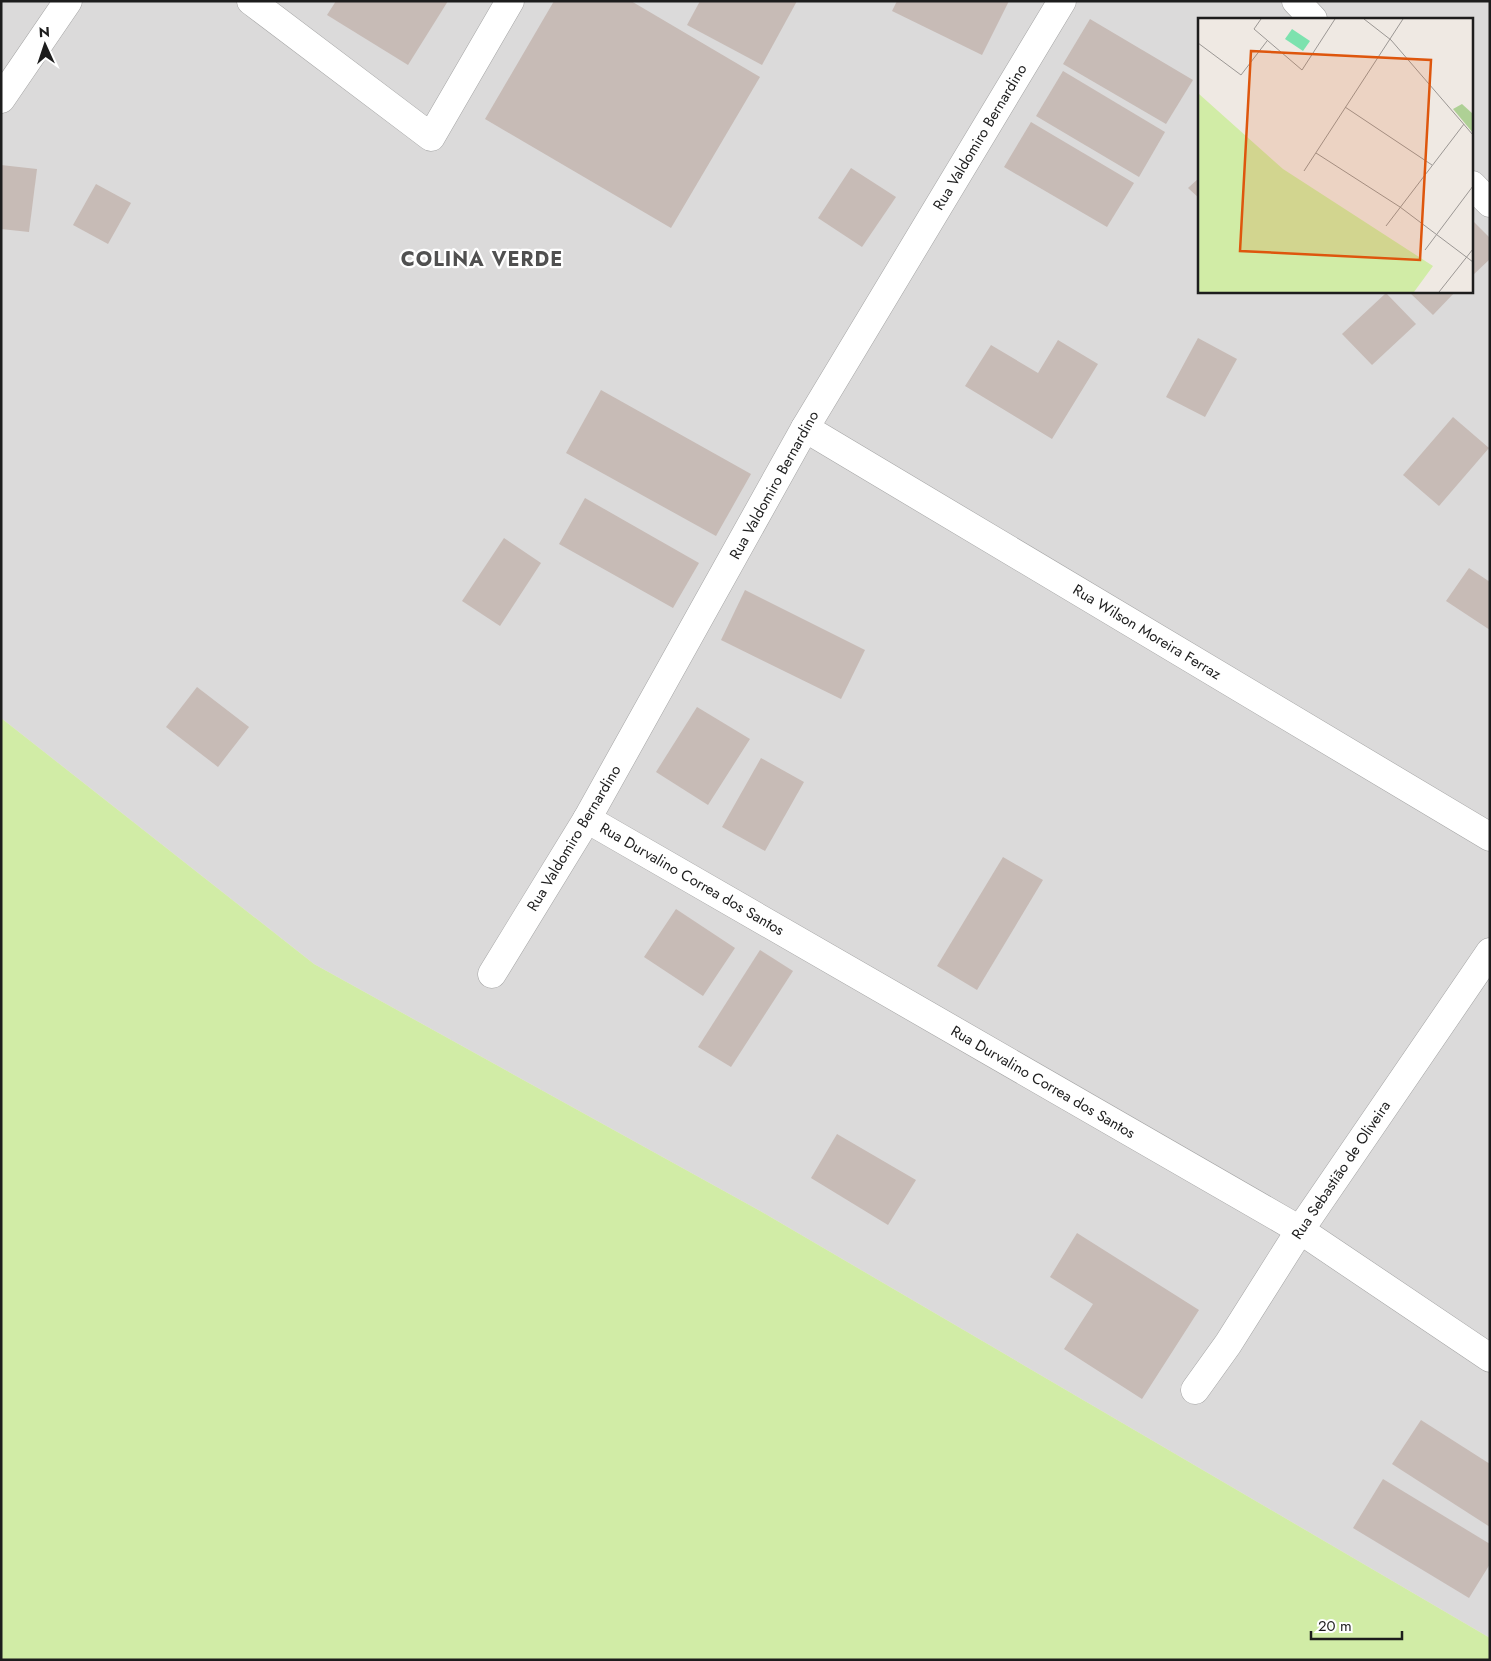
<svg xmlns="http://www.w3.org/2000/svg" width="1491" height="1661" viewBox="0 0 1491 1661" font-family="Jost,sans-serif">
<rect width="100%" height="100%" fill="#efe9e3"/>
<path fill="#dbdada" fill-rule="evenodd" d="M1,1H1490V1638L762,1212L314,964L1,718ZM1200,19H1472V291H1200Z"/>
<polygon fill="#d1eca6" points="1,718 314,964 762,1212 1490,1638 1490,1660 1,1660"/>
<g fill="#c7bbb6">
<polygon points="336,1 448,1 408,65 327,15"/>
<polygon points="554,1 631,1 760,77 671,228 485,119"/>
<polygon points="700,1 797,1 762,65 687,25"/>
<polygon points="897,1 1009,1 982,55 892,11"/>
<polygon points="1090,19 1193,80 1166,124 1063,64"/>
<polygon points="1063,71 1165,132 1139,177 1036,116"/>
<polygon points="1031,122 1134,183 1107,227 1004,167"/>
<polygon points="1,165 37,169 29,232 1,229"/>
<polygon points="851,168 896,197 862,247 818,218"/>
<polygon points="1200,177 1200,199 1188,188"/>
<polygon points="96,184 131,203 108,244 73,225"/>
<polygon points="1472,220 1490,238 1490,259 1472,276"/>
<polygon points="1408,291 1456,291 1433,315"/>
<polygon points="1386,293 1416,324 1372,365 1342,334"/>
<polygon points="1198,338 1237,359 1205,417 1166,397"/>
<polygon points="1058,340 1098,364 1052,439 965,386 991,345 1038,373"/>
<polygon points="601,390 751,474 716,536 566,453"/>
<polygon points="1453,417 1489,448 1439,506 1403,475"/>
<polygon points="585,498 699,563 673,608 559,544"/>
<polygon points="504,538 541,563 500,626 462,601"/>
<polygon points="1469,568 1490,582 1490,630 1446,601"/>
<polygon points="745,590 865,650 841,699 721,640"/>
<polygon points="197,687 249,727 218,767 166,727"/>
<polygon points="697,707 750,739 708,805 656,772"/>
<polygon points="761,758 804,782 765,851 722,827"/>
<polygon points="1003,857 1043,880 977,990 937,966"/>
<polygon points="676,909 735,948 703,996 644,957"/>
<polygon points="760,950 793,971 731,1067 698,1047"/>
<polygon points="837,1134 916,1180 888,1225 811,1178"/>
<polygon points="1077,1233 1199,1310 1142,1399 1064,1349 1093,1304 1050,1277"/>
<polygon points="1421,1420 1490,1464 1490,1527 1392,1464"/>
<polygon points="1383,1479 1490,1544 1490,1564 1469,1598 1353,1528"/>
</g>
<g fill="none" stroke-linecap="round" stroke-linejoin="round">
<defs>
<g id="street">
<polyline points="251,1 431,137 510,1"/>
<polyline points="1296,1 1313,19"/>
<polyline points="1,99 68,1"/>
<polyline points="1472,185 1490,203"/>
<polyline points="805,428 1490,837"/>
<polyline points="587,819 1300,1230 1490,1358"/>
<polyline points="492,974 587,819 805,428 1062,1"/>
<polyline points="1195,1390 1228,1344 1300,1230 1490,952"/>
</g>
</defs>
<use href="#street" stroke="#a4a4a4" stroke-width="29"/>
<use href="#street" stroke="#fff" stroke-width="28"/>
</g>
<g text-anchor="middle" stroke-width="4.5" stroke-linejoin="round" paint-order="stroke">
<g font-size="15" fill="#1d1d1d" stroke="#fff">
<text transform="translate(980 137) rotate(-59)" y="5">Rua Valdomiro Bernardino</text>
<text transform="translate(774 485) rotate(-61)" y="5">Rua Valdomiro Bernardino</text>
<text transform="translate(1147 632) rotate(31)" y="5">Rua Wilson Moreira Ferraz</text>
<text transform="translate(574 838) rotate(-59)" y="5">Rua Valdomiro Bernardino</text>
<text transform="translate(692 879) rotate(30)" y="5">Rua Durvalino Correa dos Santos</text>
<text transform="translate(1043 1082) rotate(30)" y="5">Rua Durvalino Correa dos Santos</text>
<text transform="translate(1341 1170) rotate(-56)" y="5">Rua Sebastião de Oliveira</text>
</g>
<g font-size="20" font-weight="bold" letter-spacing="1" fill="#505050" stroke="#fff">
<text x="482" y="266">COLINA VERDE</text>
</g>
</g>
<g transform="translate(1198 18)">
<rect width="275" height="275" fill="#efe9e3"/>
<path d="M1,76L85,151L235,248L216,274H0Z" fill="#d1eca6"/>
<path d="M264,86L275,96V115L255,91Z" fill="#aed095"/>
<path d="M94,11L112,23L105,33L87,21Z" fill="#7ce2ae"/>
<path fill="none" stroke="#9b9794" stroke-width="1" d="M63,1L56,11L104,52L137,1M166,1L193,22L275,117M0,25L43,57L69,23M147,89L234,147M118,135L202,189L275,244M106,153L205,1M188,208L266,106M227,232L275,168M241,274L275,231"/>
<path fill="#de560d" fill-opacity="0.15" stroke="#de560d" stroke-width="2.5" d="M53,33L233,42L222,242L42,233Z"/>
<rect width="275" height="275" fill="none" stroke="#1d1d1d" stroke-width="2.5"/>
</g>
<rect width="1491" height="1661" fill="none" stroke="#1d1d1d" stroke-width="5"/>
<g transform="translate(45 45) rotate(357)" stroke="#ffffff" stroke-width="4" paint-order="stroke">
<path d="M0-4L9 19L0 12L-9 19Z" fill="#1d1d1d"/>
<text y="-8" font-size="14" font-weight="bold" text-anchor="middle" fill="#1d1d1d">N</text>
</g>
<path d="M1311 1631v8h91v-8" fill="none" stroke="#1d1d1d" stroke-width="2.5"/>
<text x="1318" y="1631" font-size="15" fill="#1d1d1d" stroke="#ffffff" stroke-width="4" paint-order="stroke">20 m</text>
</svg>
